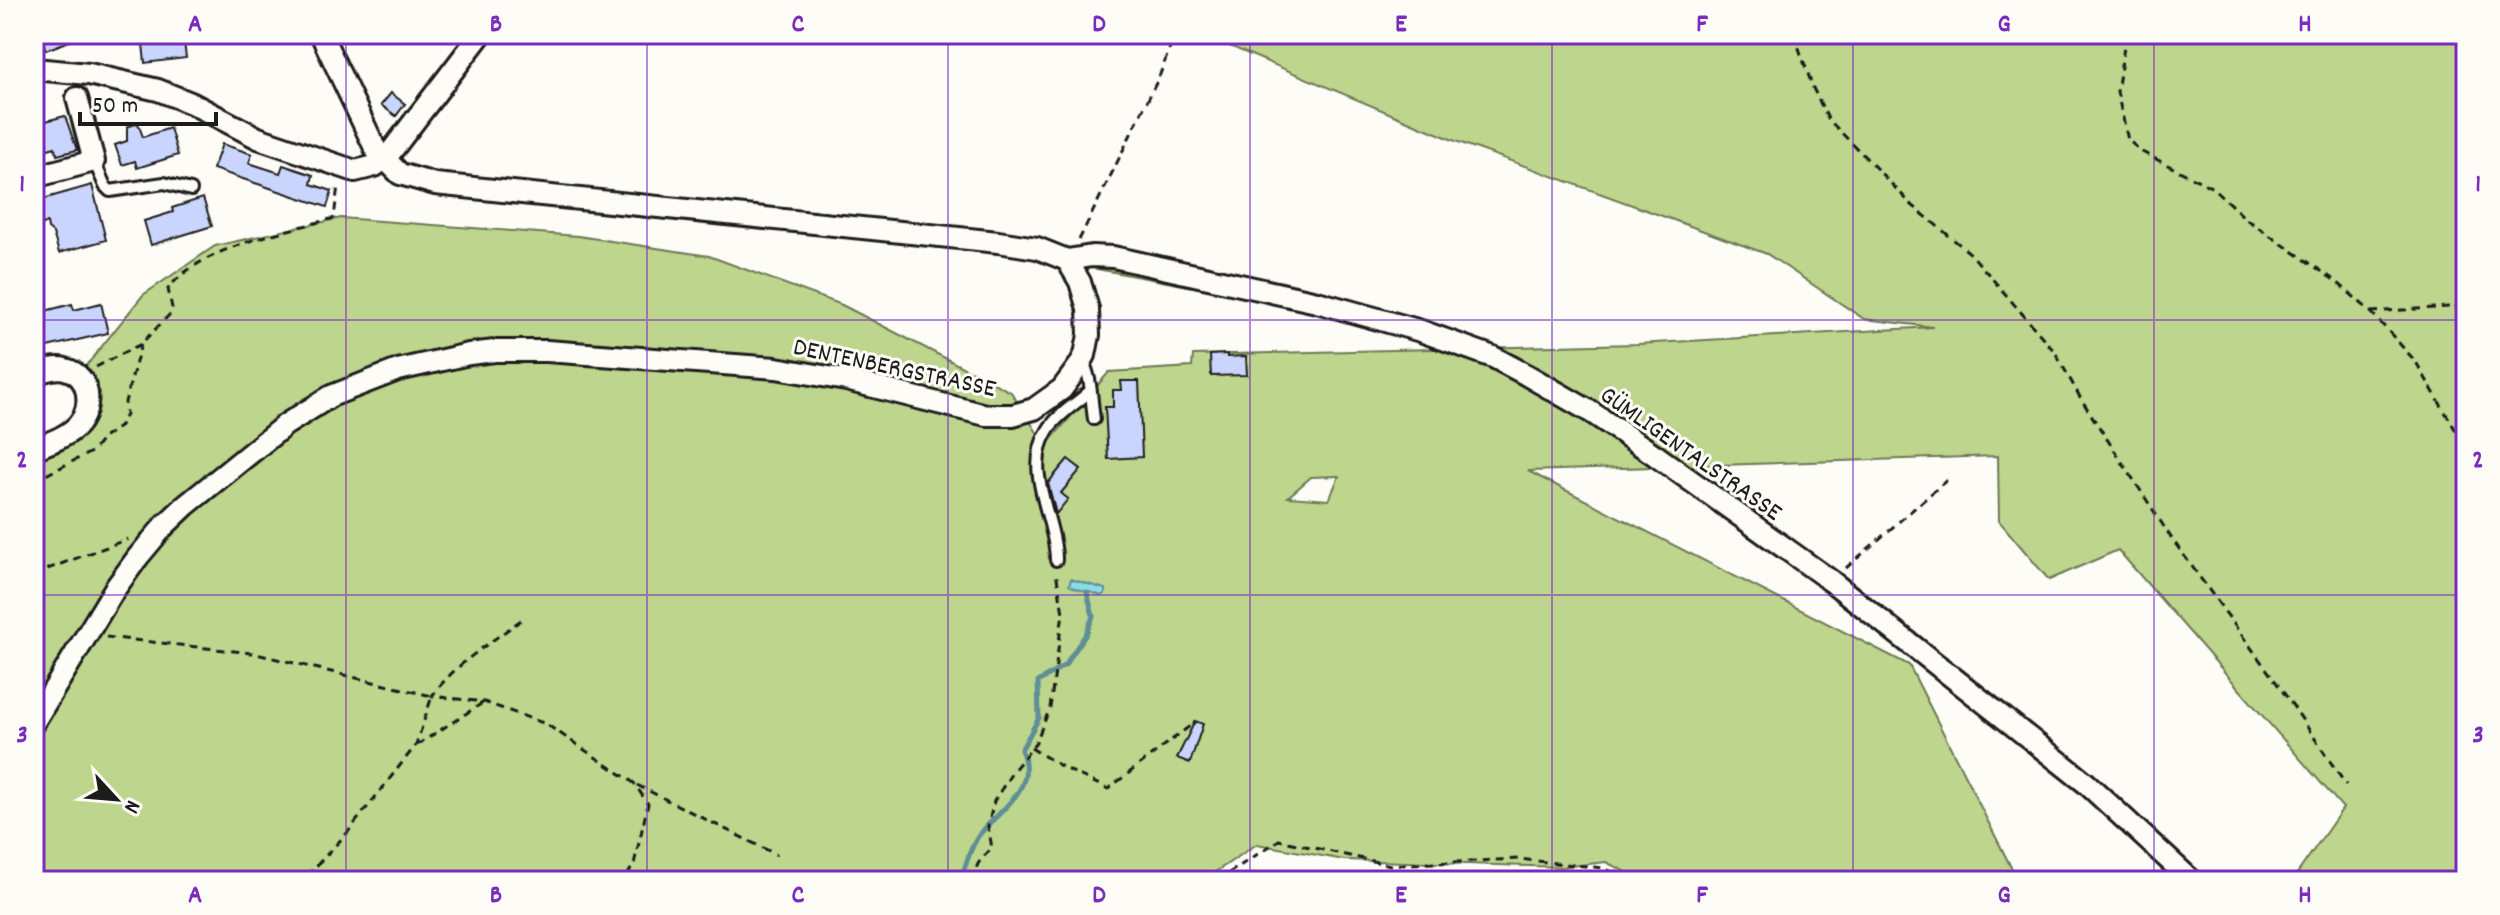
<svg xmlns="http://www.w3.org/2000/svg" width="2500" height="915" viewBox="0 0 2500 915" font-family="Dekko,sans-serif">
<rect width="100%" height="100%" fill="#fdfcf7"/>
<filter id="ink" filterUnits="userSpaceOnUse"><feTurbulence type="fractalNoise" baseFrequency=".0125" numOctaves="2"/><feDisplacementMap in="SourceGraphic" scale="16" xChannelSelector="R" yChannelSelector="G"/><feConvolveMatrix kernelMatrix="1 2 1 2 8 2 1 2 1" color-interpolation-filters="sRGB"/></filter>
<g filter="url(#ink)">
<g fill="#bdd58c" stroke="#6c7854" stroke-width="2" fill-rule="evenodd">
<path d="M1201,34H2466V881H2298L2294,878L2343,808L2118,550L2049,580L1999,521L1998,456L1528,471L1909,665L2018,881H1638L1632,875L1606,862L1562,867L1344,860L1257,844L1202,881H34V449L78,425V376L143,295L215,246L341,218L578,236L709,256L842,305L1011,392L1038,434L1037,456L1109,372L1192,367L1193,355L1637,344L1933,327L1864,319L1767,254L1453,140ZM1339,476L1329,500L1288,497L1311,477Z"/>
<polygon points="1086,263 1200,281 1199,288 1086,267"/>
</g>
<path fill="#8cdce7" stroke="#5f8f96" stroke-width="2" d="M1071,579L1105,589V593L1101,596C1089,590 1080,592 1069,585Z"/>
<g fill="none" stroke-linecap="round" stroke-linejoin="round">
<path stroke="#5f8f96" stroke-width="5" d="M960,881C966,866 970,846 980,834C1000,809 1039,788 1021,750L1039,718L1038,682L1065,665L1086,634L1093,616L1087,592"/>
</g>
<g fill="#cad5fd" stroke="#1c1c1c" stroke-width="2">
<polygon points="39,34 84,34 85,35 46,50"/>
<polygon points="142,34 183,34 186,58 145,63"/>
<polygon points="391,93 405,104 396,116 381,105"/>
<polygon points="65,116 77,150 57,155 55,147 34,153 34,124"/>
<polygon points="138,123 143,137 170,128 178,155 137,168 135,161 122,165 115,145 127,141 127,127"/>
<polygon points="222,144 252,154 249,163 280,173 283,165 313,175 311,184 332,191 327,207 213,169"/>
<polygon points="92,185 106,240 59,253 53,233 48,229 47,223 42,224 36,201"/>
<polygon points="203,198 212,226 151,245 144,221 173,212 172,208"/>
<polygon points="101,303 108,333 34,350 34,321 47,317 45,311 72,304 74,310"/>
<polygon points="1227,354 1227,357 1246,356 1247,375 1211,376 1210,355"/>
<polygon points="1121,381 1139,381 1142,457 1108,459 1105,407 1113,407 1113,390 1122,390"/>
<polygon points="1068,459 1081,469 1061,493 1068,499 1056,514 1048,483"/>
<polygon points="1195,721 1203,724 1190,763 1177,758"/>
</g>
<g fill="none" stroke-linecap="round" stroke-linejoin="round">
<defs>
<g id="service">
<polyline points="94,161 105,186 110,191 164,183 191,190"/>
<path d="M1082,360C1092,377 1091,400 1094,419"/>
<path d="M1056,560C1056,519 1022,470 1048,430C1057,415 1076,404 1089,392"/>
</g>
<g id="minor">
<polyline points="34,69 89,74 158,90 191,103 258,138 355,171 375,166 390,153 481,34"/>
<polyline points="34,177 94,161 77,98"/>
<polyline points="1067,260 1092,256 1113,257 1317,302 1421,331 1493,357 1525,374 1591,412 1655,455 1831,581 2086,783 2192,881"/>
<path d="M34,374C44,371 55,366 65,369C91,375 93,407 78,425C67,437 48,443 34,449"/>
<polyline points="34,722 114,590 138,557 164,526 185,506 285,425 331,396 398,370 469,354 495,351 547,351 776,368 846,380 986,415 1013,415 1034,409 1062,389 1079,366 1085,355 1089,335 1088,309 1080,282 1067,260 1037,248 998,242 435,184 400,174 376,150 321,34"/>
</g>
</defs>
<use href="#service" stroke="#1c1c1c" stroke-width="16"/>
<use href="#minor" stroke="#1c1c1c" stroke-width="26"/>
<g stroke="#1c1c1c" stroke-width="3" stroke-dasharray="8 6" stroke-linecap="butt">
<polyline points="1794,34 1813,88 1828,119 1912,205 1971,254 2055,352 2081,399 2172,539 2289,700 2346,785"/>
<polyline points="2126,34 2117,92 2128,140 2142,152 2213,188 2246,219 2337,282 2371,312 2416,362 2462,441 2466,443"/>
<polyline points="1079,240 1159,77 1175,34"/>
<polyline points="2371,312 2466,306"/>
<path d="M96,367L141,344L170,314L172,308L168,289C200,247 284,232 334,218L338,185"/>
<polyline points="34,481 93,451 103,438 119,427 126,415 125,402 141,344"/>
<polyline points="1846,568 1949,478"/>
<polyline points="34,574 128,539"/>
<path d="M521,620C490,643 455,664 432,696L484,702L546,724L634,783L648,804L634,864L624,881"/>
<polyline points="106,637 252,653 432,696 416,745 348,832 302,881"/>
<polyline points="417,745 484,702"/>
<polyline points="1031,748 1064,768 1108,789 1195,722"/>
<polyline points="637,785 777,855"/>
<path d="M980,881C970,866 982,859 992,848L988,826L994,801L1013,771L1035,744L1050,708L1063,613L1056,572"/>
<polyline points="1217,881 1279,840 1390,865 1518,859 1603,868 1633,881"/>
</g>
<use href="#service" stroke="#fdfcf7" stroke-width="10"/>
<use href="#minor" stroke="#fdfcf7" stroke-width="20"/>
</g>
</g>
<path fill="none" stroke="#7b2cbf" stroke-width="2" stroke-opacity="0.55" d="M346,34V881M647,34V881M948,34V881M1250,34V881M1552,34V881M1853,34V881M2154,34V881M34,320H2466M34,595H2466"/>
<g text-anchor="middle" stroke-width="6" stroke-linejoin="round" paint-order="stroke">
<g font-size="26" fill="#1c1c1c" stroke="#fdfcf7">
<text transform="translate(895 366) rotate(12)" y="9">DENTENBERGSTRASSE</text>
<text transform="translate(1692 452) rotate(35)" y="9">GÜMLIGENTALSTRASSE</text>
</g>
</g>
<rect width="2500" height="915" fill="none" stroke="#fdfcf7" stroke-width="88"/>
<g transform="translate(116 799) rotate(116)" stroke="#fdfcf7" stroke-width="6" paint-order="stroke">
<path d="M0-6L14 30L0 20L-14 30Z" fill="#1c1c1c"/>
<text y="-12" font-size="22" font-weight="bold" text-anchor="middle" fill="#1c1c1c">N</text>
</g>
<path d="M80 112v12h136v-12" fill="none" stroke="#1c1c1c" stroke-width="4"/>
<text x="92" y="112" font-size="24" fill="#1c1c1c" stroke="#fdfcf7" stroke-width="6" paint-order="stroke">50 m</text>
<rect x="44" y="44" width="2412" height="827" fill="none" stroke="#7b2cbf" stroke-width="3"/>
<g font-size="26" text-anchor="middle" font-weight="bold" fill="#7b2cbf">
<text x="195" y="31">A</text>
<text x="496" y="31">B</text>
<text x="798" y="31">C</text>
<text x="1099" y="31">D</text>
<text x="1401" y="31">E</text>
<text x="1702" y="31">F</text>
<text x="2004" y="31">G</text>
<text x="2305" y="31">H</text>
<text x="22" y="191">1</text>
<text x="2478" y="191">1</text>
<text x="22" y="467">2</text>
<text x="2478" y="467">2</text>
<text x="22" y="742">3</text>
<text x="2478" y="742">3</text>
<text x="195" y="902">A</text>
<text x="496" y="902">B</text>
<text x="798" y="902">C</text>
<text x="1099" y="902">D</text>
<text x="1401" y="902">E</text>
<text x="1702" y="902">F</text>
<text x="2004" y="902">G</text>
<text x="2305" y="902">H</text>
</g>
</svg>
